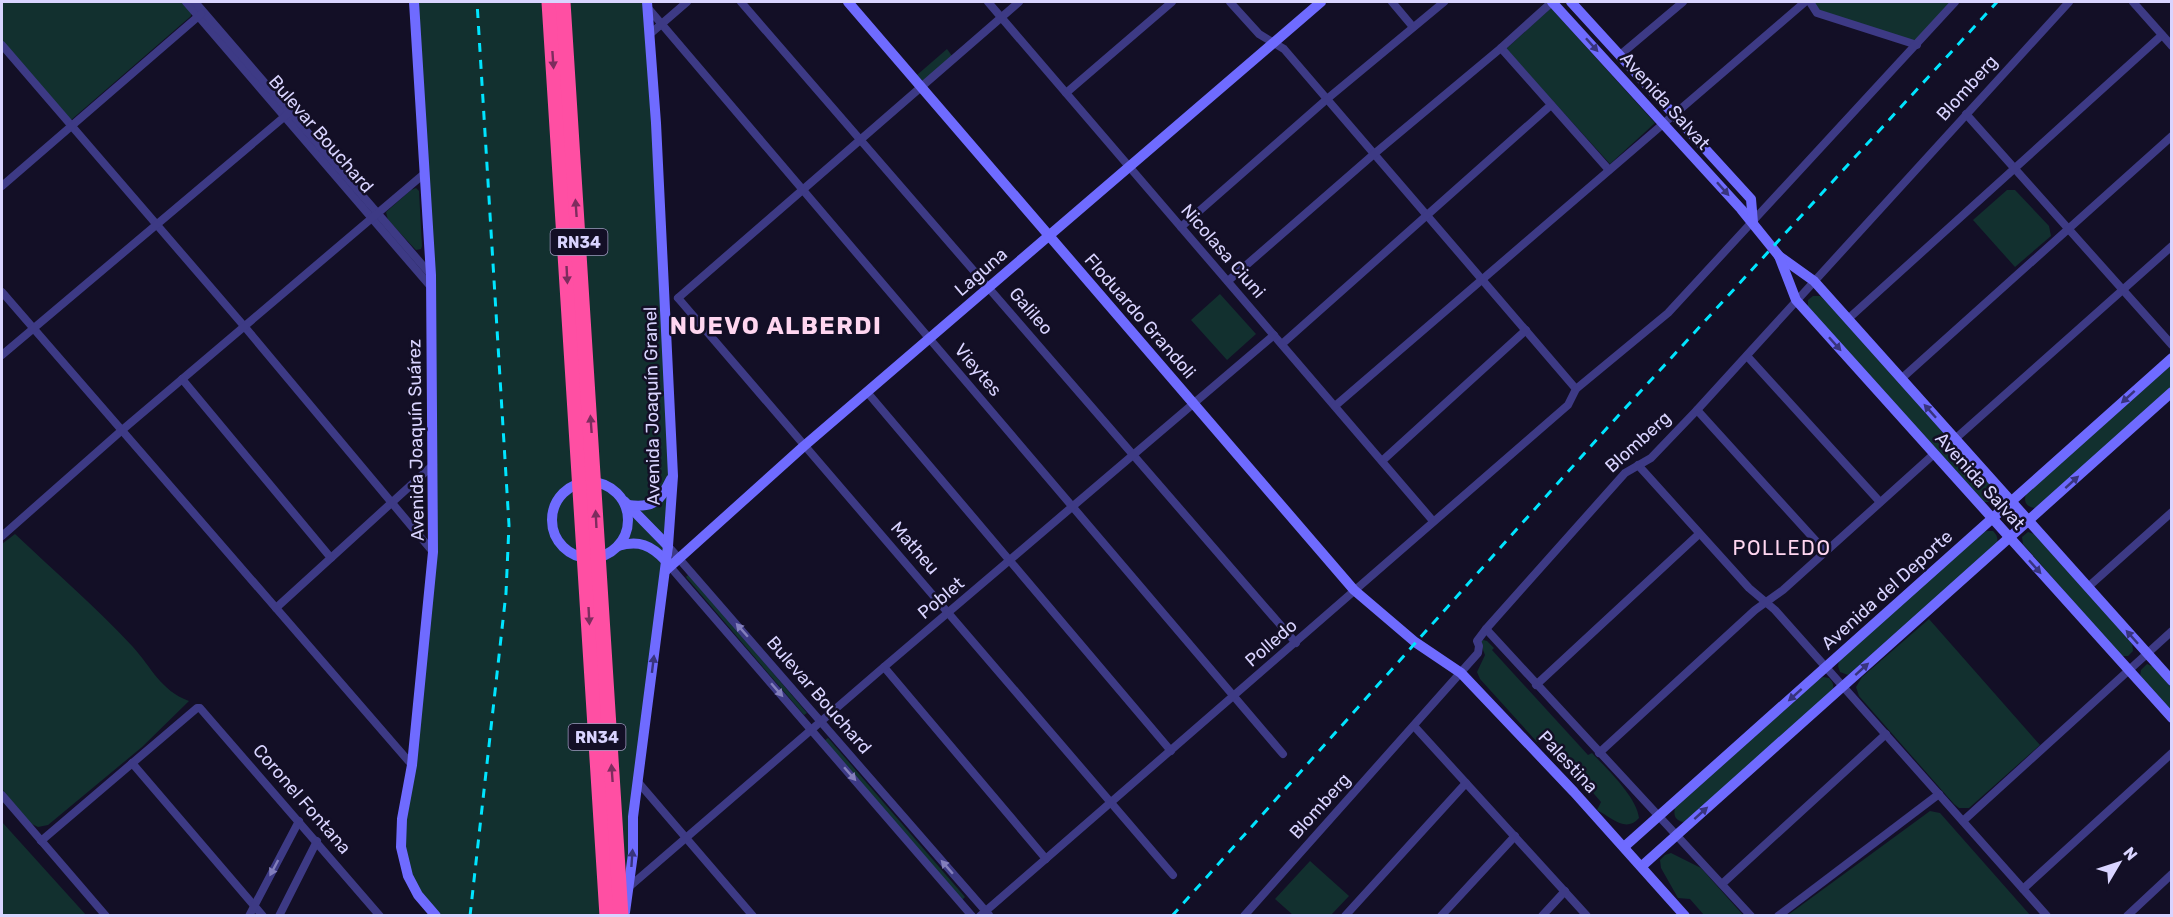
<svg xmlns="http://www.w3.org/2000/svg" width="2173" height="917" viewBox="0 0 2173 917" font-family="Rubik,sans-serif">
<rect width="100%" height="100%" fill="#130f26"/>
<g fill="#12302f">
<polygon points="2,2 182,2 191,12 191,16 71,120 2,42"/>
<polygon points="414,2 647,2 673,476 624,915 436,915 418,895 401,847 433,552 431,275"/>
<polygon points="1810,2 1955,2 1917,45 1817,13"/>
<polygon points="1551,8 1655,123 1610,164 1506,49"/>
<polygon points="947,49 952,56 923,81 917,75"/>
<polygon points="416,188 419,191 422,246 421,249 416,250 388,220 386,212 411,190"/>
<polygon points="2007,190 2015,190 2049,226 2051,236 2015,267 1973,220"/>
<polygon points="1220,294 1256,334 1227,360 1191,320"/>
<polygon points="1813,296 1820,296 1830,305 1995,490 1995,497 1990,502 1984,502 1808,307 1808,300"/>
<path d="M2171,365V389L2035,508C2027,507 2023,502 2026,494Z"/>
<path d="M1987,531H1993C1997,535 1998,538 1997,544L1848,675L1840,672L1838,666L1839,661L1981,533Z"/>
<polygon points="2028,532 2034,534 2132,642 2133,651 2128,656 2121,656 2023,544 2022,537"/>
<path d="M15,534C54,571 96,607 133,647C152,668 160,690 189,701L142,747L48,825L38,827L30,823L2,789V544Z"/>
<polygon points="689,574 807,713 804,715 686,577"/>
<polygon points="1929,619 2040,745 1969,808 1959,808 1954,804 1859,696 1856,687 1862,677"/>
<path d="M1483,640L1487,641L1494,648L1492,650L1588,755L1592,753C1606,768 1637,797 1639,818C1626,833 1612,818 1597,810L1601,802L1545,737L1537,742L1480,679L1477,672L1485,655L1480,642Z"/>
<polygon points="2147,664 2154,667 2171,687 2171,712 2140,677 2141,670"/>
<path d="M1823,677L1829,678C1833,682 1834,685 1833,691L1684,822C1676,821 1673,816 1675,808L1818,680Z"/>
<polygon points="828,738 965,897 962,900 824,741"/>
<polygon points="1930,811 1940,813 2030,915 1788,915"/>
<polygon points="2,822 86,915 2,915"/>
<polygon points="1671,853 1701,868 1743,915 1704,915 1690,899 1678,898 1661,868 1660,860 1665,855"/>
<polygon points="1310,861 1349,896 1331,915 1293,915 1275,899"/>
</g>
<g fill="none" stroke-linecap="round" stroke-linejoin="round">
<g stroke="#3d3a85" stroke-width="8">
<polyline points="186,2 431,287"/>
<polyline points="195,2 431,275"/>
<polyline points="741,2 1296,643"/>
<polyline points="988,2 1433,521"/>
<polyline points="1230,2 1259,34 1284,49 1576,389"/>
<polyline points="1392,2 1413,27"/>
<polyline points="1810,2 1817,13 1917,45"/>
<polyline points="2133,2 2172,46"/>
<polyline points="648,8 1283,754"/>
<polyline points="650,34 687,2"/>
<polyline points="2,45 244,326 433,552"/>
<polyline points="1501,48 1609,170"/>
<polyline points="1620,55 1683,2"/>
<polyline points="1066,93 1172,2"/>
<polyline points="1966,114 2172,345"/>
<polyline points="2,186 201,14"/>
<polyline points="1181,227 1327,99 1444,2"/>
<polyline points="1228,281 1374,154 1501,48 1552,2"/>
<polyline points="2,292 412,765"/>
<polyline points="678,298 1173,875"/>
<polyline points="678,298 1019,2"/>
<polyline points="1848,319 2162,35"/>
<polyline points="1282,344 1551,105"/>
<polyline points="2,355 290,112"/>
<polyline points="1747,356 1880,502"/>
<polyline points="182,379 331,558"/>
<polyline points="1901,379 2172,136"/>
<polyline points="867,392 1171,751"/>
<polyline points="1335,406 1805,2"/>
<polyline points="1697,410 1825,551"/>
<polyline points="1955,439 2172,246"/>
<polyline points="1382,461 1526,330"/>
<polyline points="1638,465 1749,588 1775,610 2047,916"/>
<polyline points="2,536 121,431 425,173"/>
<polyline points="668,546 989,915"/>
<polyline points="666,562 972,916"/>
<polyline points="2088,587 2172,512"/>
<polyline points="276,608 433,465"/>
<polyline points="1486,629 1751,916"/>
<polyline points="884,667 1046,859"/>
<polyline points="1536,685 1699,534"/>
<polyline points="1414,726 1587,916"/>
<polyline points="1599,753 1755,610 1783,590 1934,454"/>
<polyline points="132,763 263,916"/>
<polyline points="638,782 753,916"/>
<polyline points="2,795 106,916"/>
<polyline points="1963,821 2172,631"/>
<polyline points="41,841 197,708 200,708 380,916"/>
<polyline points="1722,884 1886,734"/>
<polyline points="629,887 884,667 1274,335"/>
<polyline points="2023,889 2172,753"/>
<polyline points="249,916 299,821"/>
<polyline points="279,916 317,841"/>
<polyline points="980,916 1568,405 1576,389 1668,313 1955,2"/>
<polyline points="1244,916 1478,653 1479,646 1477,641 1486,629 1625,473 1651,458 1697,410 2069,2"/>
<polyline points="1345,916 1466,783"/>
<polyline points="1441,916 1515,836"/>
<polyline points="1542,916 1565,891"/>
<polyline points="1778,916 1939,794"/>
<polyline points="2127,916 2172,874"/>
</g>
<g stroke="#6f6bff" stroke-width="10">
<polyline points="414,2 431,275 433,552 412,765 402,819 401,847 408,876 418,895 436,916"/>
<polyline points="848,2 1354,590 1415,642 1461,673 1574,792 1685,916"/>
<polyline points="1552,2 1741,209 1779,256 1814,281 2172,681"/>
<polyline points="1571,2 1751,199 1753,223"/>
<polyline points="1779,256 1796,300 2172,718"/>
<circle cx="590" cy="520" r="38"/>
<polyline points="624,501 668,546"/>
<path d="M628,505C654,508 660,502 671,479"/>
<path d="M618,546C639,540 651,545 666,561"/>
<polyline points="665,571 804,446 1321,2"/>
<polyline points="1624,847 2172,358"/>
<polyline points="1642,866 2172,392"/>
<polyline points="625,912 633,854 633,817 668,546 673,476 656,123 647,2"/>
</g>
<g stroke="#ff4fa3" stroke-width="15">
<polyline points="549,2 607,916"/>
<polyline points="563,2 621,916"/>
</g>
<g stroke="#00e5ff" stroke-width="3" stroke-dasharray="9 8" stroke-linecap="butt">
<polyline points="470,916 506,593 509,525 477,2"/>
<polyline points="1172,916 1607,428 1997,2"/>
</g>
</g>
<defs><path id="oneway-solid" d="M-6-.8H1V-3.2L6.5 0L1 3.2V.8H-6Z" transform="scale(1.5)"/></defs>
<g fill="#38347d">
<use href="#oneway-solid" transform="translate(1592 45) rotate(48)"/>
<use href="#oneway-solid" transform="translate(1723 189) rotate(48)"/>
<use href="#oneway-solid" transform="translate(1835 344) rotate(48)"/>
<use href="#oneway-solid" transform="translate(2128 397) rotate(138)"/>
<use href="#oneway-solid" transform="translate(1930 411) rotate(-132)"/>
<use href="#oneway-solid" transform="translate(2072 482) rotate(-42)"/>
<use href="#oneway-solid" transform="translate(2035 567) rotate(48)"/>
<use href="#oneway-solid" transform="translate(2132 637) rotate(-132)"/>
<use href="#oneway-solid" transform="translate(653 664) rotate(-83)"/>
<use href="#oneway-solid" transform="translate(1862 669) rotate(-42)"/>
<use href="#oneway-solid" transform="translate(1795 695) rotate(138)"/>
<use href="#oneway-solid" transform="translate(1701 813) rotate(-42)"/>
<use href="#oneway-solid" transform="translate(632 858) rotate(-86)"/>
</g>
<g fill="#7d2c5e">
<use href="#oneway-solid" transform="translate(553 60) rotate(86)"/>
<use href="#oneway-solid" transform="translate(576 208) rotate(-94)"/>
<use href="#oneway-solid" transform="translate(567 275) rotate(87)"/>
<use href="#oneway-solid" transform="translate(591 424) rotate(-94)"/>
<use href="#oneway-solid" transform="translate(596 519) rotate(-93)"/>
<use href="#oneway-solid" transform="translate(589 616) rotate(87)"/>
<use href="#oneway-solid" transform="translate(612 773) rotate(-94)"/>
</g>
<g fill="#837fbc">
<use href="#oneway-solid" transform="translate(742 630) rotate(-131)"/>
<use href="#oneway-solid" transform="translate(777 690) rotate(49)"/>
<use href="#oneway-solid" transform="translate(850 774) rotate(49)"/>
<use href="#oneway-solid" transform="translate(947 867) rotate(-131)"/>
<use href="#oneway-solid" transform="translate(274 868) rotate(118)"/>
</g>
<g text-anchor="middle" stroke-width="5" stroke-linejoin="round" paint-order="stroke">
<g fill="#130f26" stroke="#9e99be" stroke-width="1.5">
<rect x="550.5" y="229" width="57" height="26" rx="4.5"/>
<rect x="568.5" y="724" width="57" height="26" rx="4.5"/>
</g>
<g font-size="16" font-weight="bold" fill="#d9d4ff">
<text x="579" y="248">RN34</text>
<text x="597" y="743">RN34</text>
</g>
<g font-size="18" fill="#d9d4ff" stroke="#130f26">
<text transform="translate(1967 88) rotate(-48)" y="6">Blomberg</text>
<text transform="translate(1665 101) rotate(48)" y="6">Avenida Salvat</text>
<text transform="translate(321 134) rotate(49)" y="6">Bulevar Bouchard</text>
<text transform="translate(1223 251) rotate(49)" y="6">Nicolasa Ciuni</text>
<text transform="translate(981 272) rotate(-41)" y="6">Laguna</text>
<text transform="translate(1031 311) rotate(49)" y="6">Galileo</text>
<text transform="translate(1140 316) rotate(49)" y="6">Floduardo Grandoli</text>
<text transform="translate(978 370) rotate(50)" y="6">Vieytes</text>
<text transform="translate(652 406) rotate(-91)" y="6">Avenida Joaquín Granel</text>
<text transform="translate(416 440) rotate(-91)" y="6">Avenida Joaquín Suárez</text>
<text transform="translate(1638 442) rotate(-42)" y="6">Blomberg</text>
<text transform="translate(1980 481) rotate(48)" y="6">Avenida Salvat</text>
<text transform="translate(915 548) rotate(49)" y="6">Matheu</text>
<text transform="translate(1887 590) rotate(-42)" y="6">Avenida del Deporte</text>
<text transform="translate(941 598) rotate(-40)" y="6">Poblet</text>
<text transform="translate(1271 643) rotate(-41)" y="6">Polledo</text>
<text transform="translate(819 695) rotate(49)" y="6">Bulevar Bouchard</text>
<text transform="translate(1568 762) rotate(47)" y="6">Palestina</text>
<text transform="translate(302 799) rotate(49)" y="6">Coronel Fontana</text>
<text transform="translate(1320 806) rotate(-48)" y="6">Blomberg</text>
</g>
<g font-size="20" letter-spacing="1.5" fill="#ffd6f0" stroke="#130f26">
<text x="1782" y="555">POLLEDO</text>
</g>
<g font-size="24" font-weight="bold" letter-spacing="1.5" fill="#ffd6f0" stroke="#130f26">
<text x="776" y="334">NUEVO ALBERDI</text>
</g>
</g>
<rect width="2173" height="917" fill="none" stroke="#d9d4ff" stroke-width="6"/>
<g transform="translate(2119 863) rotate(51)" stroke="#130f26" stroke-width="4.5" paint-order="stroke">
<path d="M0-4.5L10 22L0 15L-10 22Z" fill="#d9d4ff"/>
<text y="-9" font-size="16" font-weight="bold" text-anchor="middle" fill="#d9d4ff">N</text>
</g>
</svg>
